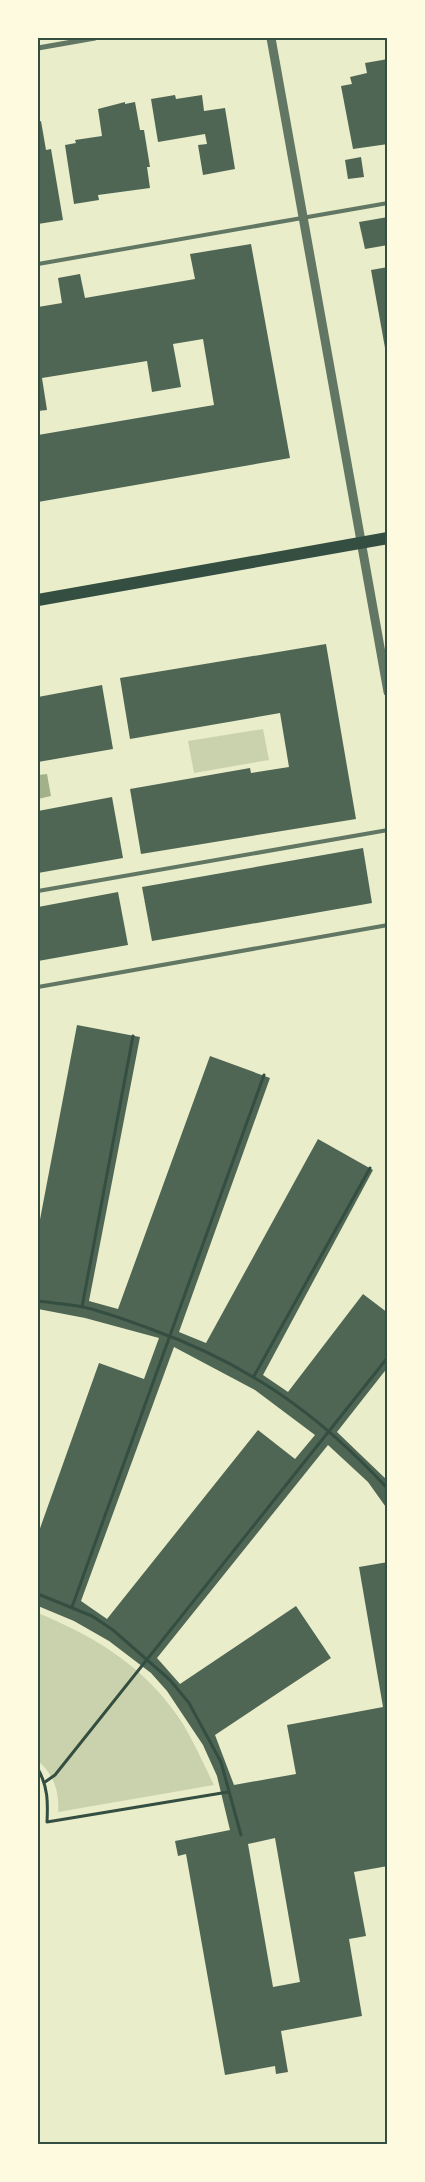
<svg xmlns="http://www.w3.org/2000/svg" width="425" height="2182" viewBox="0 0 425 2182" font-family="Spectral,serif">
<rect width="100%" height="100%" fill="#e9edc9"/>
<g fill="#cad2ad">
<polygon points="263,729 269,760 194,773 188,741"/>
<path d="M38,1613C98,1638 147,1668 183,1724C195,1744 204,1765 214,1785L58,1812C60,1792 53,1773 38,1761Z"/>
</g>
<polygon fill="#a3b18a" points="47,774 51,796 38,799 38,775"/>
<g fill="#4f6655" fill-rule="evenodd">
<polygon points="388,59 388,144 353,149 341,86 352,84 350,77 367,73 365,63"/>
<polygon points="175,95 176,99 202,95 204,111 225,108 235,169 203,175 198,145 207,144 205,134 158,142 151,99"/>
<polygon points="125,102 125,104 135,102 140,130 144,130 150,167 147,167 150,188 98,195 99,200 74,204 65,145 76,143 75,140 102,136 98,109"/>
<polygon points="41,121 46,150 51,149 63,220 38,224 38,122"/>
<polygon points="361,157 364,177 348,179 345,160"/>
<polygon points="388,217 388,245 365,249 359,222"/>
<polygon points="251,244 290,458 38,502 38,435 214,405 203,339 173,344 181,387 152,392 147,361 42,378 47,410 38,411 38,307 62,303 58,278 80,274 85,298 195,279 190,254"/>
<polygon points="388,267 388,359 387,359 371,270"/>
<polygon points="326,644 356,819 141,854 130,789 250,768 251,773 289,767 280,713 130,739 120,678"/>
<polygon points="102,685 113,749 38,762 38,697"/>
<polygon points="112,797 123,858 38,873 38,811"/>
<polygon points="363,848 372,903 152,941 142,887"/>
<polygon points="118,892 128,945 38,961 38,907"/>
<path d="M77,1025L140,1037L89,1301L118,1309L210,1056L270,1078L179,1332L206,1343L318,1139L373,1170L263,1375L288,1392L363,1294L388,1313V1367L337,1432L388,1481V1510L368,1482L328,1445L157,1658L180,1684L296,1606L331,1658L215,1735L234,1785L296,1774L287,1725L383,1707L359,1567L388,1562V1866L354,1872L366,1936L349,1939L362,2016L281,2031L288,2072L276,2074L275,2066L225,2075L186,1854L178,1856L175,1841L230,1830L217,1776L203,1745L167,1691L151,1673L109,1641L74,1621L38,1606V1534L99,1363L144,1379L159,1338L85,1318L38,1309V1230ZM174,1347L255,1390L315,1435L295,1459L258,1430L107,1619L81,1601ZM275,1838L300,1982L273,1987L248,1844Z"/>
</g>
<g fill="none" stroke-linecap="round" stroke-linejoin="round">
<g stroke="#344e41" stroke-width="3">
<path d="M38,1301C52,1303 68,1304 83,1307C105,1312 126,1320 148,1328C246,1363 317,1412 388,1489"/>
<polyline points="82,1307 133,1036"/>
<polyline points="254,1376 370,1168"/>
<polyline points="38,1594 92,1616 113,1630 170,1680 189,1703 221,1762 241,1835"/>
<polyline points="72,1607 264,1075"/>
<path d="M38,1769C48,1787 48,1802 47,1822L228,1792"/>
<polyline points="45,1782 55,1775 388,1357"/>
</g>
<g stroke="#617663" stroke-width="4">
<polyline points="38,264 388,203"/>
<polyline points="38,891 388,830"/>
<polyline points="38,987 388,925"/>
</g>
<polyline stroke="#617663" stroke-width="5" points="38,48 95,38"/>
<polyline stroke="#617663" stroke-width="9" points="271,38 388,692"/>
<polyline stroke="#344e41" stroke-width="12" points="38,600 388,538"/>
</g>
<rect width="425" height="2182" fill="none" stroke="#fefae0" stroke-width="78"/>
<rect x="39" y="39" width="347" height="2104" fill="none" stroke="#344e41" stroke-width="2"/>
</svg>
